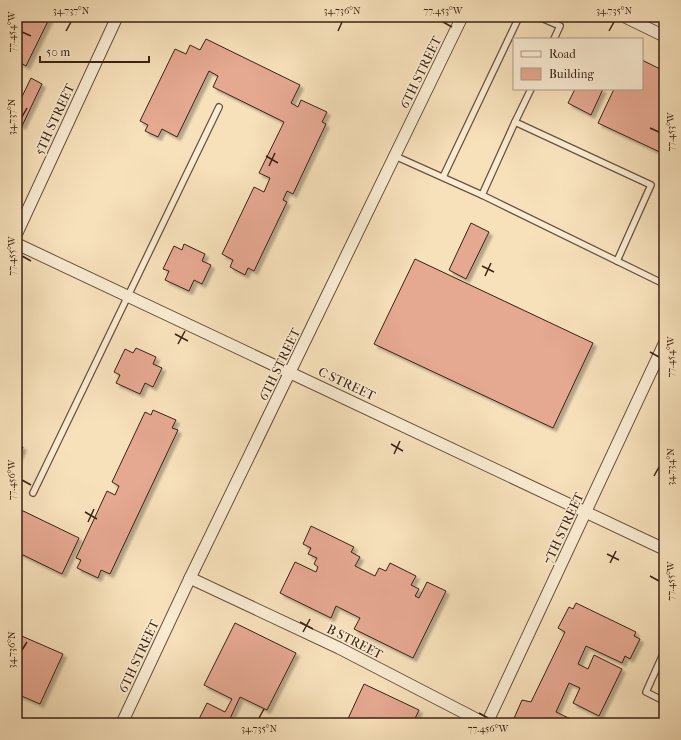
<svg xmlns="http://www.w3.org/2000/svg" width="681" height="740" viewBox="0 0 681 740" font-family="'IM FELL French Canon',serif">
<defs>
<filter id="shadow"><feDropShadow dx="3.5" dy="3.5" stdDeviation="1" flood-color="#0004"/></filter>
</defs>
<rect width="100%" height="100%" fill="#f7e1bb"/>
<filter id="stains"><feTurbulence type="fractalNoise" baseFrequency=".005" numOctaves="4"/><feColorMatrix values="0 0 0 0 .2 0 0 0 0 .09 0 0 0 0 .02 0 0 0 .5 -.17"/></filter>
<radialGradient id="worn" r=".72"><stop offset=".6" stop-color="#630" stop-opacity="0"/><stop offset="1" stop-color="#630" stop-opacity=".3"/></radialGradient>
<g fill="#e5a891" stroke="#3b2215" filter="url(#shadow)">
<polygon points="17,17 50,17 26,66 19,62 17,66"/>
<polygon points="206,39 300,85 291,103 298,107 301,100 327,112 322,122 326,124 293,194 287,191 283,200 287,202 254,271 248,268 245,275 230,267 233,260 222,254 254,187 264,192 270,178 259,173 284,122 213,87 218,76 209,71 177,137 162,129 158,137 145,131 148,125 140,121 175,49 186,54 190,45 200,50"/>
<polygon points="642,60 664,71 664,154 598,123 614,89 642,89"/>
<polygon points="31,78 42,84 22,126 17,123 17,107"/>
<polygon points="575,89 603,89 591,115 568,103"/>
<polygon points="471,223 489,232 466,279 449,270"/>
<polygon points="184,244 205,254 202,261 211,265 202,284 194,280 189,291 165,280 169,271 163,269 174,246 182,250"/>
<polygon points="415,259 593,343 553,428 374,344"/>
<polygon points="136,348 156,357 153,364 162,368 153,387 145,383 140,394 116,383 120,375 114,372 125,349 133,353"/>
<polygon points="153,410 176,420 172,428 178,430 110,574 101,570 98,578 77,568 81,560 76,558 107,491 115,495 119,486 112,482 145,412 151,415"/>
<polygon points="17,444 23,447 17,460"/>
<polygon points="17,508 79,538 62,574 17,552"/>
<polygon points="311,526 354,547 351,552 360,557 355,566 375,576 379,568 386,571 390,563 416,576 411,585 419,589 415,596 419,598 427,582 446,591 413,658 354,629 360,618 336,606 331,618 280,593 295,562 316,572 318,567 314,564 317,558 308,554 311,548 303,544"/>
<polygon points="576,603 636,632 634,636 640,639 630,659 625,656 622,663 586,646 578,664 588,669 594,655 622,669 599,716 573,703 580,688 569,683 556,712 579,723 512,723 522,700 531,702 565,632 558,628 569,607 573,609"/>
<polygon points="235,623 296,653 267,710 240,697 228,723 197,723 207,703 225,712 232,699 204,685"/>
<polygon points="17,634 63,654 40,704 17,694"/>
<polygon points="364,684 419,710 413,723 346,723"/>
</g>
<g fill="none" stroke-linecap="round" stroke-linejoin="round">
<defs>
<g id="service">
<polyline points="539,17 560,26 554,39"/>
<polyline points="531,89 515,122 651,185 617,261"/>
<polyline points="395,156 482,195 664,284"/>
<polyline points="443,177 519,17"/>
<polyline points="482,195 515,122"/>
<polyline points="33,493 219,107"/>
<polyline points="664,652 646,692 664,701"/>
</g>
<g id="minor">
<polyline points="625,17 664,36"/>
<polyline points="17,233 117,17"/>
<polyline points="17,244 664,549"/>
<polyline points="190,578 339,648 484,723"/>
<polyline points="122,723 190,578 462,17"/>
<polyline points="487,723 664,344"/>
</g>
</defs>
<use href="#service" stroke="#6a523e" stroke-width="8"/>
<use href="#minor" stroke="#6a523e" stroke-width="13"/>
<use href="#service" stroke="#faecd3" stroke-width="5.5"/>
<use href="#minor" stroke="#faecd3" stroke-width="11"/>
</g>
<path fill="none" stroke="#3b2215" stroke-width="1.5" d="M443,22L452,27M66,31L71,22M338,31L342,22M609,31L614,22M22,32L31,36M22,117L27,108M650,128L659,132M266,156L278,163M269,166L275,153M22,256L31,261M482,266L494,272M485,276L491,263M175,334L188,341M178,344L185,331M650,352L659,357M391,444L403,451M394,454L400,441M654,476L659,467M22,480L31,485M85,512L97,519M88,522L94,509M607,554L619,560M610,563L616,551M650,576L659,581M300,622L313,629M303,632L310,619M22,650L27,642M479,713L488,718M259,718L264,709"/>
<g text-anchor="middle" stroke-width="3" stroke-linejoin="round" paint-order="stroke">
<g font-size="13" fill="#3b2215" stroke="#faecd3">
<text transform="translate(420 72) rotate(-64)" y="5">6TH STREET</text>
<text transform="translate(54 119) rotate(-65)" y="5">5TH STREET</text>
<text transform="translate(279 364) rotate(-64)" y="5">6TH STREET</text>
<text transform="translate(347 383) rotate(25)" y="5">C STREET</text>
<text transform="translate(563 528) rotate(-65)" y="5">7TH STREET</text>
<text transform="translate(355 641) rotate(27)" y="5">B STREET</text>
<text transform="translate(138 656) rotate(-65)" y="5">6TH STREET</text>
</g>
</g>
<rect width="681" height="740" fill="none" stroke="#f7e1bb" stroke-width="44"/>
<rect x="513" y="38" width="130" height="52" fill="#faecd3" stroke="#ae9b87"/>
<rect x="521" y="51" width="20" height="6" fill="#faecd3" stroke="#ae9b87"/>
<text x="549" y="58" font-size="12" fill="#3b2215">Road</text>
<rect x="521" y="68" width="20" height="12" fill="#e5a891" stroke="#ae9b87"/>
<text x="549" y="78" font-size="12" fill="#3b2215">Building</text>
<path d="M40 56v6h109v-6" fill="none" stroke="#3b2215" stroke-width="2"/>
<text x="46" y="56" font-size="12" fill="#3b2215" stroke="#faecd3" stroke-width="3" paint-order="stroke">50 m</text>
<rect x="22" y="22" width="637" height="696" fill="none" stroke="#3b2215" stroke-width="1.5"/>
<g font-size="10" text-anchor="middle" fill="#3b2215">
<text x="71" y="14">34.737°N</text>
<text x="342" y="14">34.736°N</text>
<text x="443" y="14">77.453°W</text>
<text x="614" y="14">34.735°N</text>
<text transform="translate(11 32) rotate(-90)" y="4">77.454°W</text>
<text transform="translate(11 117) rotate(-90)" y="4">34.737°N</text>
<text transform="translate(670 132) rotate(-90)" y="4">77.453°W</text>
<text transform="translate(11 256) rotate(-90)" y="4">77.455°W</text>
<text transform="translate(670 357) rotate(-90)" y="4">77.454°W</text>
<text transform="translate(670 467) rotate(-90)" y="4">34.734°N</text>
<text transform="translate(11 480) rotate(-90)" y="4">77.456°W</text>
<text transform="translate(670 581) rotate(-90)" y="4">77.455°W</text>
<text transform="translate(11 650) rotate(-90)" y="4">34.736°N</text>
<text x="259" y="732">34.735°N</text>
<text x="488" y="732">77.456°W</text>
</g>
<rect width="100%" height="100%" filter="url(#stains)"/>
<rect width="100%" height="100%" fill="url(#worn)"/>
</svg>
